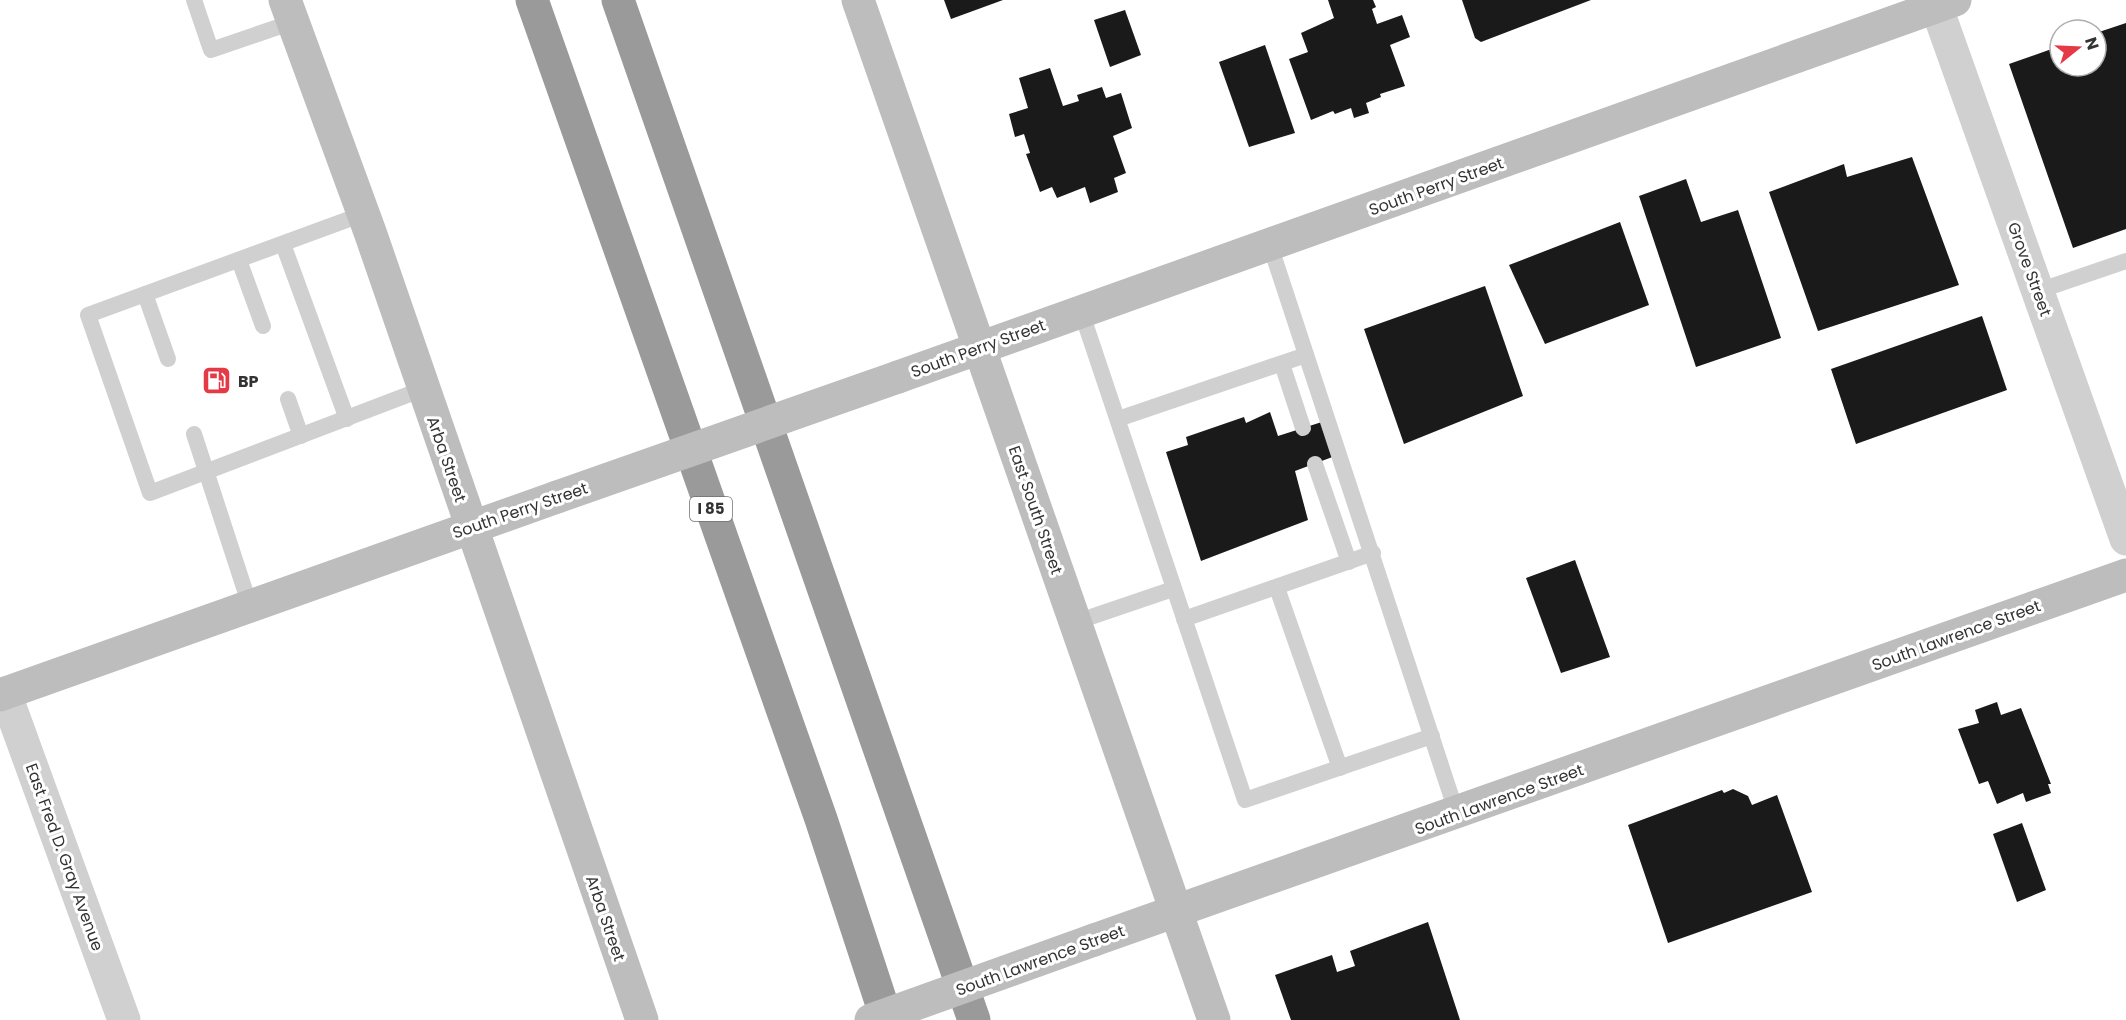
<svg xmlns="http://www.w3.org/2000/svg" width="2126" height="1020" viewBox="0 0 2126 1020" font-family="Poppins,sans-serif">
<rect width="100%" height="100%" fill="#fff"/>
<g fill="#1a1a1a">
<polygon points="944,0 1003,0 951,19"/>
<polygon points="1328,0 1373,0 1376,7 1372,9 1377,24 1402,15 1410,37 1390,45 1405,86 1380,94 1381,97 1366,103 1369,113 1354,118 1351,108 1335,114 1333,111 1311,120 1289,59 1308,52 1301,33 1334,18"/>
<polygon points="1462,0 1591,0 1481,42 1475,38"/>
<polygon points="1125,10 1141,55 1110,67 1094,20"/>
<polygon points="2126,23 2126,229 2073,248 2009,64 2060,46 2060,66 2096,66 2096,33"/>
<polygon points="1265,45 1295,133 1249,147 1219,62"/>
<polygon points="1050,68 1063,106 1079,101 1077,95 1102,87 1106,98 1121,93 1132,128 1113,136 1126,173 1114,178 1118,192 1090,203 1085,187 1057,198 1052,187 1040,192 1026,154 1030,153 1024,134 1015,137 1009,114 1028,108 1019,78"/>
<polygon points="1912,157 1959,285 1818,331 1769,192 1844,164 1847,177"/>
<polygon points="1686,179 1701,222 1738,210 1781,338 1696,367 1639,196"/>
<polygon points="1620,222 1649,305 1545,344 1509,265"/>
<polygon points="1485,286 1523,396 1404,444 1364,329"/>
<polygon points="1982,316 2007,390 1856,444 1831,369"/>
<polygon points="1270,412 1278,436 1325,421 1335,456 1295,471 1308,520 1201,561 1166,452 1188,445 1186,437 1244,417 1246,423"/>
<polygon points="1575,560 1610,657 1561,673 1526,578"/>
<polygon points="1997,702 2001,715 2021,708 2051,784 2048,784 2051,793 2026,802 2023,793 1997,804 1988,781 1979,784 1958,729 1979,723 1975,710"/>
<polygon points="1733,789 1748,796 1752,805 1777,795 1812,892 1668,943 1628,825 1722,790 1724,793"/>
<polygon points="2022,823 2046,890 2017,902 1993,834"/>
<polygon points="1428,922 1460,1020 1291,1020 1275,975 1332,955 1337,972 1355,966 1350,951"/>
</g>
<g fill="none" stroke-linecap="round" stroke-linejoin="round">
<g stroke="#d0d0d0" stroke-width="16">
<polyline points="194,0 211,50 293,22"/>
<polyline points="363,214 88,315 150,493 423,389"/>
<polyline points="283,244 347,419"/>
<polyline points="1270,245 1457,814"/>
<polyline points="239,260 263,326"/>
<polyline points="2038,291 2126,261"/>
<polyline points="145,294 168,359"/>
<polyline points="1081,311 1245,800 1432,736"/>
<polyline points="1282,364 1303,428"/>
<polyline points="288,399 301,436"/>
<polyline points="1118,419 1306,355"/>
<polyline points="194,434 250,606"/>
<polyline points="1315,464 1349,562"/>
<polyline points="1277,588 1340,768"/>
<polyline points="1184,619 1373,553"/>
<polyline points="1076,622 1173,589"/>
</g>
<g stroke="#d0d0d0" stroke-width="33">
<polyline points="1934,0 2126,539"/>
<polyline points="5,693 124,1020"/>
</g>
<g stroke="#bdbdbd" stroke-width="33">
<polyline points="285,0 370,232 642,1020"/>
<polyline points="858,0 1214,1020"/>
<polyline points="898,377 1955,0"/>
<polyline points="0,695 557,497"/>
<polyline points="1094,940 2126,575"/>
</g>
<g stroke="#9a9a9a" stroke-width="33">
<polyline points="532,0 821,819 887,1020"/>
<polyline points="618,0 974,1020"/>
</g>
<g stroke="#bdbdbd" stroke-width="33">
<polyline points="557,497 898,377"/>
<polyline points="871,1020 1094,940"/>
</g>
</g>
<defs>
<symbol id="fuel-square" viewBox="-11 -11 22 22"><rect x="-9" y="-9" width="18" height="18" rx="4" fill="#e63946" stroke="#fff"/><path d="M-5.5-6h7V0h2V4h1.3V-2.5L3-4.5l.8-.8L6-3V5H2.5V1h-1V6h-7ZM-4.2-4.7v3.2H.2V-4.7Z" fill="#fff"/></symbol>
</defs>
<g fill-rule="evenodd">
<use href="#fuel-square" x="200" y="364" width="33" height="33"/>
</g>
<g text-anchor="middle" stroke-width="6" stroke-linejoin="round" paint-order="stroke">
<rect fill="#fff" stroke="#707070" stroke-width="1.5" x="690" y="497" width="42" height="24" rx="4.5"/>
<g font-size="15" font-weight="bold" fill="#333">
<text x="711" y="514">I 85</text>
</g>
<g font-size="16" fill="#333" stroke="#fff">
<text transform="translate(1436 186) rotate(-20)" y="6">South Perry Street</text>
<text transform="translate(2030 269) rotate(70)" y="6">Grove Street</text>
<text transform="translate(978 348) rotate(-20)" y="6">South Perry Street</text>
<text transform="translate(447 459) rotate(71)" y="6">Arba Street</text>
<text transform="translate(520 510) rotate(-19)" y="6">South Perry Street</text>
<text transform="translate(1036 510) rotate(71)" y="6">East South Street</text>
<text transform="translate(1956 635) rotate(-20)" y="6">South Lawrence Street</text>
<text transform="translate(1499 799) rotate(-20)" y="6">South Lawrence Street</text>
<text transform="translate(65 857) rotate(70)" y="6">East Fred D. Gray Avenue</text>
<text transform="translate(606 918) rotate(71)" y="6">Arba Street</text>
<text transform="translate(1040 960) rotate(-20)" y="6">South Lawrence Street</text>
</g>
<g font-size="16" font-weight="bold" fill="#333" stroke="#fff" text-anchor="start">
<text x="238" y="387">BP</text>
</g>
</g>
<g transform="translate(2078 48) rotate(72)"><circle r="28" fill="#ffffff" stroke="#adadad" stroke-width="1.5"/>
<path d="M0-4.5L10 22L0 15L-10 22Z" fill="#e63946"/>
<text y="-9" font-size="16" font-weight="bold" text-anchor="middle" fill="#333333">N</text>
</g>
</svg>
